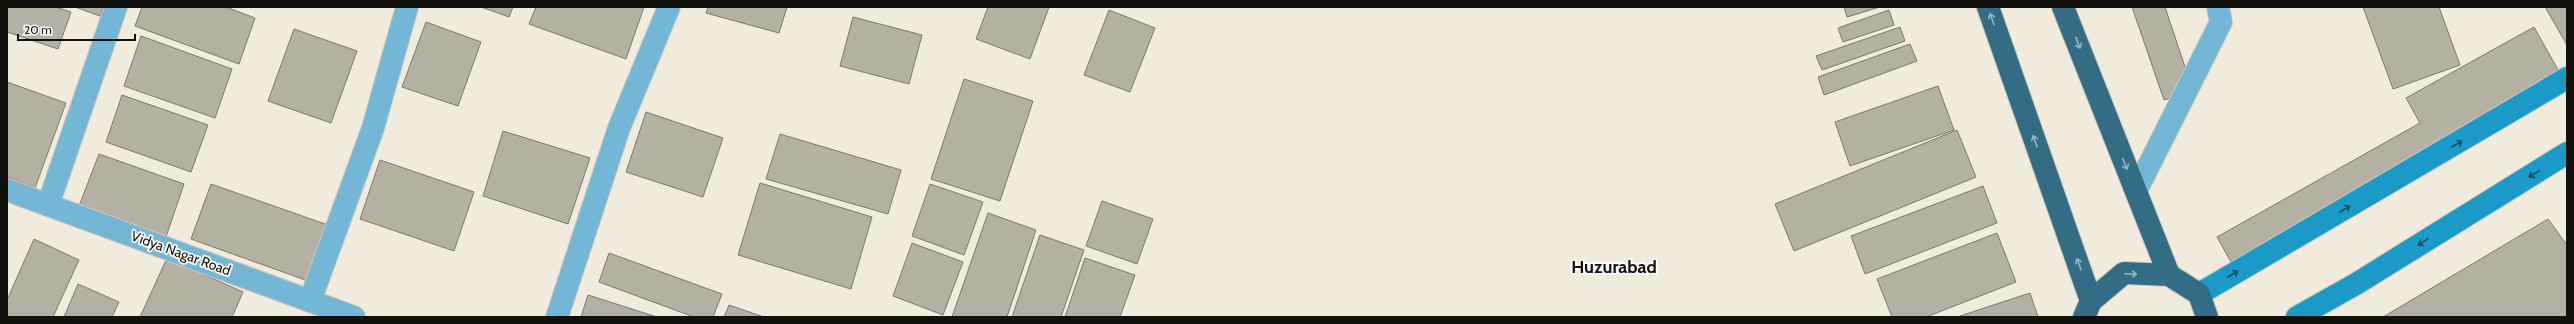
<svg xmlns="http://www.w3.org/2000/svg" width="2574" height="324" viewBox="0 0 2574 324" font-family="Cabin,sans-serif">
<rect width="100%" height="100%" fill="#f1ebde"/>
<g fill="#b5b0a4" stroke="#7e786d">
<polygon points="7,7 56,7 71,12 58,49 7,32"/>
<polygon points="75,7 103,7 100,16"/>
<polygon points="142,7 226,7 255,18 239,64 135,26"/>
<polygon points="481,7 513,7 509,17"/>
<polygon points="536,7 644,7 626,59 529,24"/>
<polygon points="708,7 787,7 779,33 706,13"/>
<polygon points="988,7 1049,7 1030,59 976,39"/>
<polygon points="1844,7 1880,7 1847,17"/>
<polygon points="2132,7 2165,7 2193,91 2164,100"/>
<polygon points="2363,7 2439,7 2460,65 2393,89"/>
<polygon points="2545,7 2567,7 2567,45"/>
<polygon points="1109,10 1155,28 1130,92 1084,75"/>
<polygon points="1889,10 1894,25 1843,42 1838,28"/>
<polygon points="853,17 922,35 909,84 840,66"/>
<polygon points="426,22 481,42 458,106 402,87"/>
<polygon points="1900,27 1905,41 1822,70 1816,56"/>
<polygon points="2534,27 2562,77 2231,262 2217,237 2420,123 2406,98"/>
<polygon points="294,29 357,51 331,123 268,101"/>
<polygon points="141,36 232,69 215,118 124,86"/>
<polygon points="1910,44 1917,61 1824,95 1818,77"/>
<polygon points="964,79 1033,101 1000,201 931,179"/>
<polygon points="7,82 66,103 35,188 7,177"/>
<polygon points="1938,86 1954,130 1850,166 1835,122"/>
<polygon points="122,95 208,125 191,172 106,142"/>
<polygon points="646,112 723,138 703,197 626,172"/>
<polygon points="1957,130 1976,177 1794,251 1775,204"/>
<polygon points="503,131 590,158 568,224 483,196"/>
<polygon points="780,134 901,170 888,214 766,179"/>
<polygon points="99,154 184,184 166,237 79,206"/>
<polygon points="380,160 474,192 454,251 360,219"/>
<polygon points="760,183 872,217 851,289 738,255"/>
<polygon points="211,184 328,225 308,281 191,239"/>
<polygon points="930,184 983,202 964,255 912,236"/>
<polygon points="1983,186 1997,223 1865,274 1851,236"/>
<polygon points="1102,201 1153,219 1137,264 1086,246"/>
<polygon points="988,213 1036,230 1007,317 952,317"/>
<polygon points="2548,219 2567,245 2567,317 2383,317"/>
<polygon points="1997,233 2016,282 1926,317 1892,317 1877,279"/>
<polygon points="1040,235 1084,250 1061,317 1012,317"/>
<polygon points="34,239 79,260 53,317 10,317 7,316 7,300"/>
<polygon points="912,243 963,262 943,315 893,296"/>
<polygon points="609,253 722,294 713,317 694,317 599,282"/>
<polygon points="167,258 243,292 232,317 140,317"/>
<polygon points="1085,258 1135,275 1120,317 1065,317"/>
<polygon points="78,284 119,302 112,317 64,317"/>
<polygon points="2030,293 2038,317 1957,317"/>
<polygon points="588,295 657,317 581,317"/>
<polygon points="729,305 764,317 724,317"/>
</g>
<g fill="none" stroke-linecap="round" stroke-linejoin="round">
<defs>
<polyline id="lane" points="2136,191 2221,22 2218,7"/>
<g id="street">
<polyline points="7,190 354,317"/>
<polyline points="48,205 116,7"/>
<polyline points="310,301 373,128 407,7"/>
<polyline points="557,317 619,128 669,7"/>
</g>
<g id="secondary">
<polyline points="2199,294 2567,78"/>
<polyline points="2297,317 2356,284 2567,153"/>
</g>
<g id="highway">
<polyline points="1988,7 2091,301"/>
<polyline points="2063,7 2169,275"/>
<polyline points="2084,317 2091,301 2124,273 2169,275 2199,294 2207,317"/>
</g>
</defs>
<use href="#lane" stroke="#cdc8bc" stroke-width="24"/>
<use href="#street" stroke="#cdc8bc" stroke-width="24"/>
<use href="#secondary" stroke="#cdc8bc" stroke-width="24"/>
<use href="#highway" stroke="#cdc8bc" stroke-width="24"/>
<use href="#lane" stroke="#74b6d5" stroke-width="22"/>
<use href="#street" stroke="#74b6d5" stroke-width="22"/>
<use href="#secondary" stroke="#1b9ac8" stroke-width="22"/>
<use href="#highway" stroke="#336c85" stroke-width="22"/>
</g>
<defs><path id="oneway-shaft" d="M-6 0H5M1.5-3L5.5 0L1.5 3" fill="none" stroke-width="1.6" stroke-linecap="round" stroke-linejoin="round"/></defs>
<g stroke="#99b6c2">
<use href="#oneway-shaft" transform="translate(1992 19) rotate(-109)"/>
<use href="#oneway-shaft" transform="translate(2078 43) rotate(69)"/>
<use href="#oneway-shaft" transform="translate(2035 141) rotate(-109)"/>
<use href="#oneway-shaft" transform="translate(2125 164) rotate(69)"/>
<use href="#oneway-shaft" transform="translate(2079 264) rotate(-109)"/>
<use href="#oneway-shaft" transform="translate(2131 274) rotate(3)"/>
</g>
<g stroke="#174f61">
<use href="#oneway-shaft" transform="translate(2457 144) rotate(-30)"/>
<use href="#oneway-shaft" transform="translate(2534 174) rotate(148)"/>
<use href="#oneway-shaft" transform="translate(2345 209) rotate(-30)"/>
<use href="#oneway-shaft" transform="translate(2423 242) rotate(148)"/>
<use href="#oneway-shaft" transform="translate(2233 274) rotate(-30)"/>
</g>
<g text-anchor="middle" stroke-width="3.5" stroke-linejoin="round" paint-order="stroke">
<g font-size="14" fill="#13110c" stroke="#fff">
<text transform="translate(181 253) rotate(20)" y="5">Vidya Nagar Road</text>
</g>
<g font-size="18" font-weight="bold" fill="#13110c" stroke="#fff">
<text x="1614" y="273">Huzurabad</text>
</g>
</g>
<rect width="2574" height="324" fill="none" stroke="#13110c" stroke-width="16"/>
<path d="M18 34v6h117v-6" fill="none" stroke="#13110c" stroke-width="2"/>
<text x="24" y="34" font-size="12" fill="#13110c" stroke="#ffffff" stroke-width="3" paint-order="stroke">20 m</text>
</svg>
